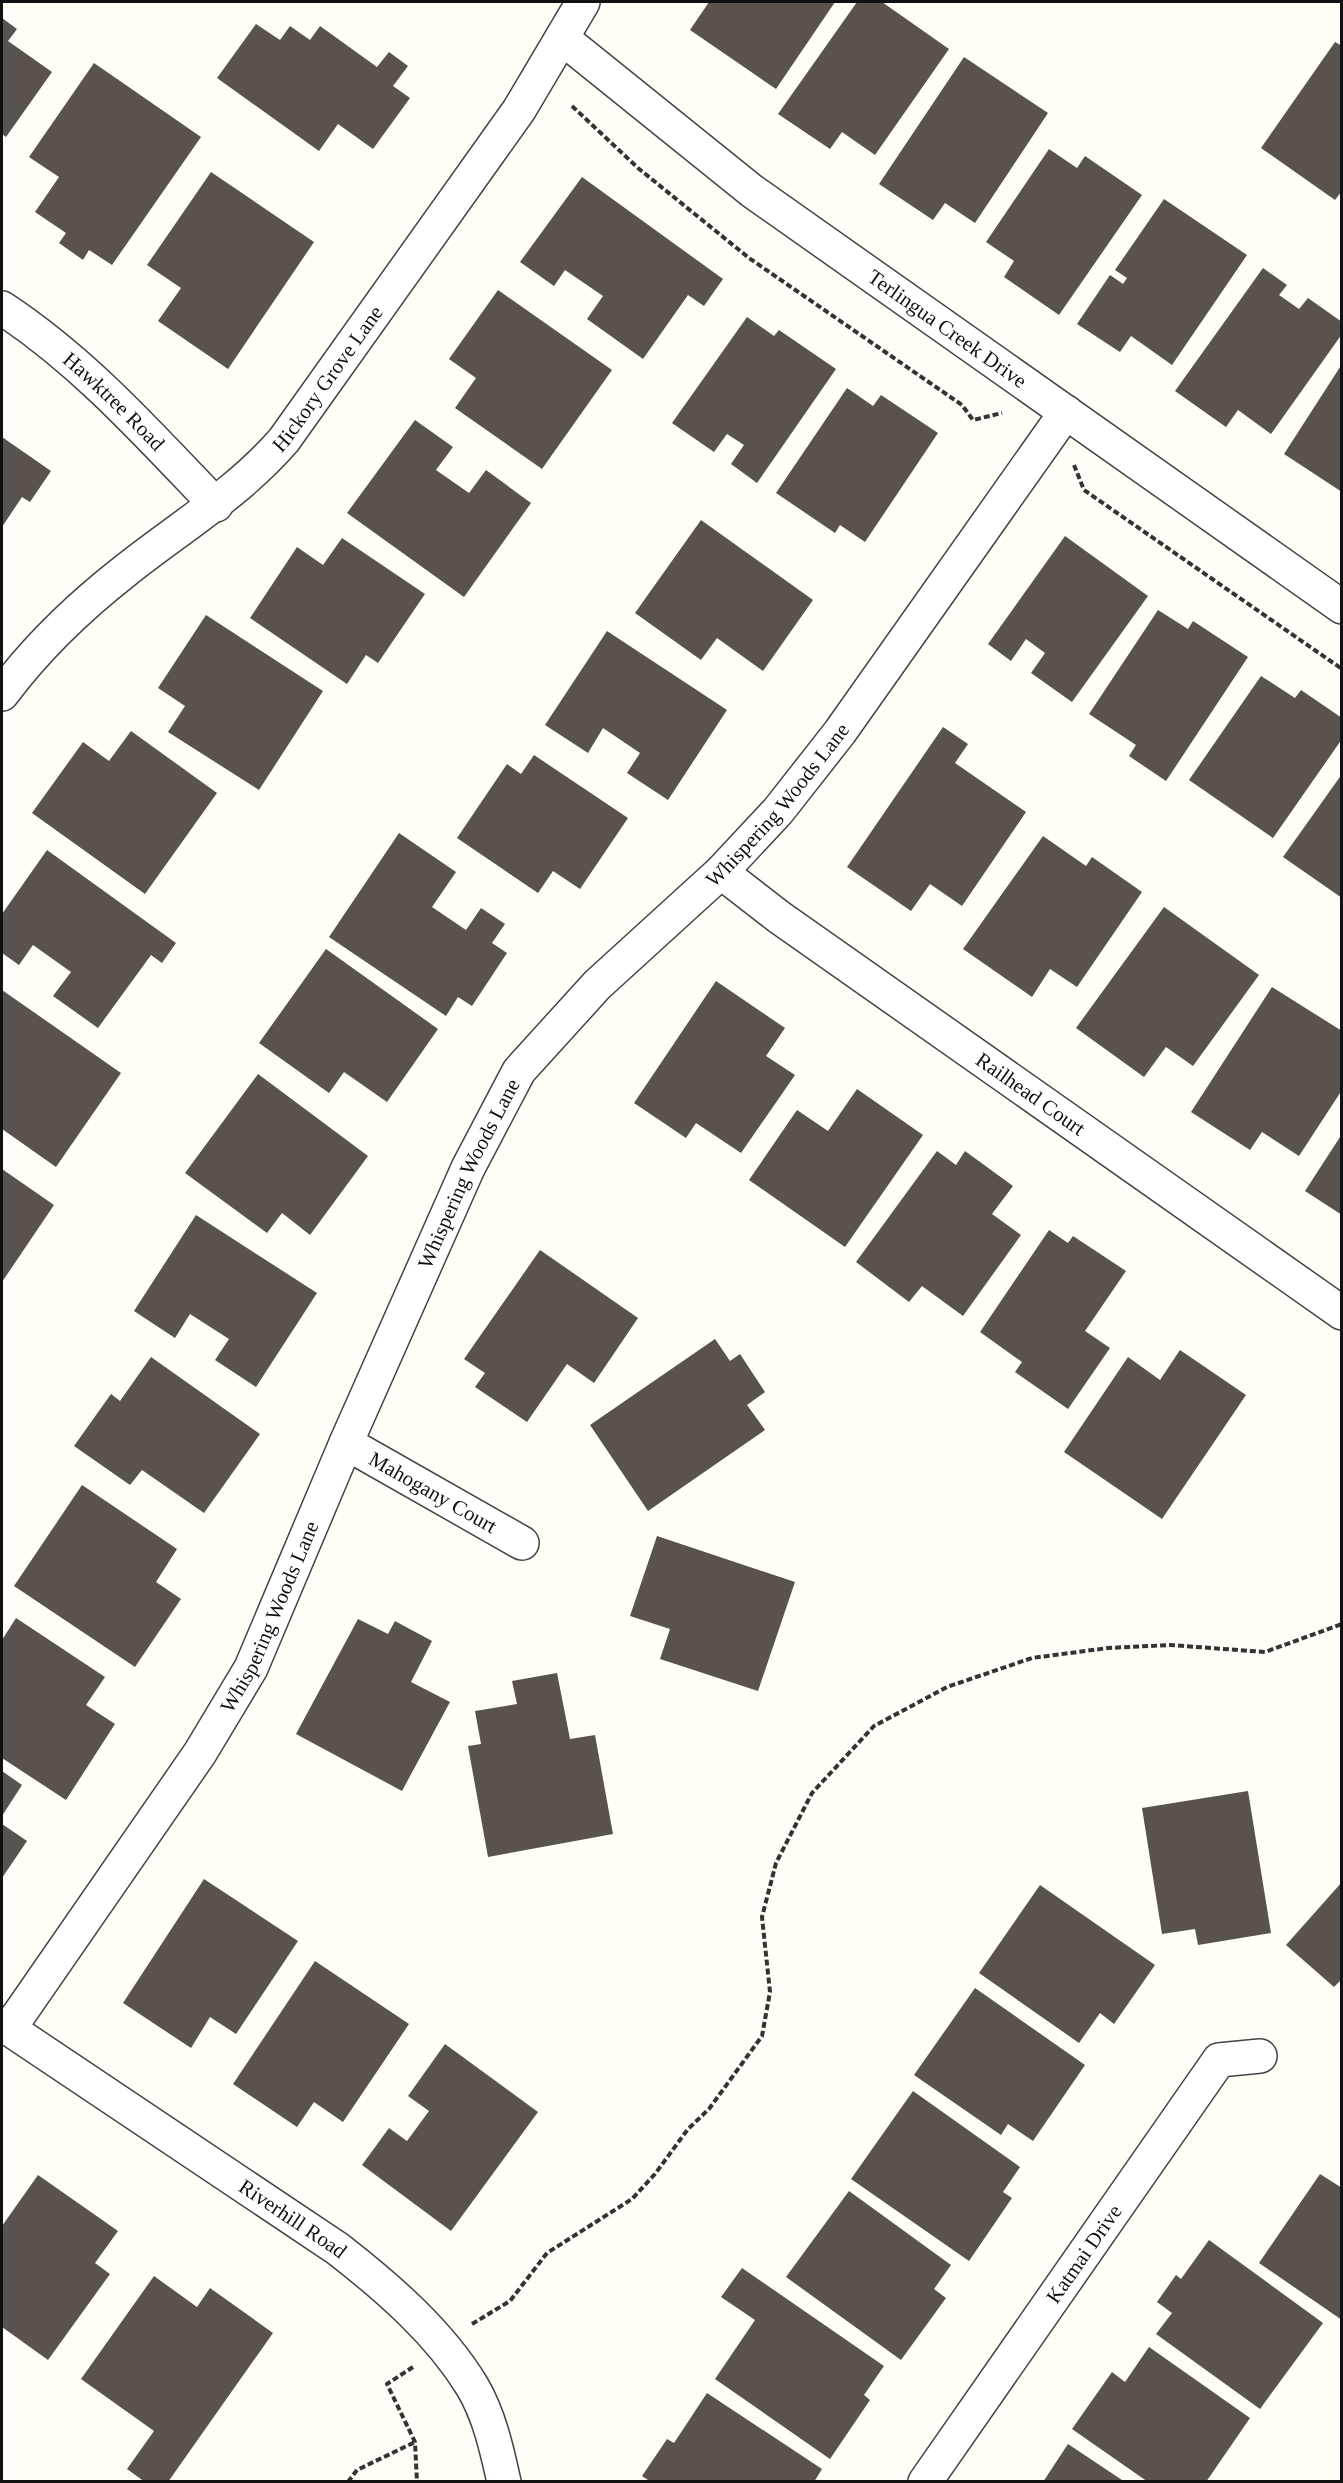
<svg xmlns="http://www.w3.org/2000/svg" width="1343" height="2483" viewBox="0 0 1343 2483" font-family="'Times New Roman',serif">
<rect width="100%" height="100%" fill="#fffdf5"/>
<g fill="#5a524d">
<polygon points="709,2 835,2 776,89 690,30"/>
<polygon points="857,2 882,2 949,49 875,155 842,132 830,149 778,114"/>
<polygon points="2,18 17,29 8,41 52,72 6,137 2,134"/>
<polygon points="256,24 280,40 290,26 310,40 320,26 377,67 389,52 408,66 393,86 410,98 373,149 338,124 319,151 217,78"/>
<polygon points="1335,42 1342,46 1342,191 1335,200 1261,148"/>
<polygon points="964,57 1048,113 975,223 945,203 933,220 879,184"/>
<polygon points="94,63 201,137 112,265 89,250 83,260 59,243 66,233 35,212 59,177 29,157"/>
<polygon points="1049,149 1077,168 1085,156 1142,195 1059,315 1004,277 1014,261 986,242"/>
<polygon points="211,172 314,242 228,369 158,321 181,288 147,265"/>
<polygon points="582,177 723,279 704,306 688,295 643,359 587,319 603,296 565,270 554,286 520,262"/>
<polygon points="1164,199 1247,255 1172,365 1131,336 1120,352 1077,324 1110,275 1123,284 1127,278 1115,270"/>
<polygon points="1263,268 1287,285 1279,295 1299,309 1308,298 1342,322 1342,334 1271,434 1238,410 1226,427 1175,391"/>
<polygon points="498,290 612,370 542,469 455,408 476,378 449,359"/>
<polygon points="747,317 774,336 779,330 836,369 757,483 731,464 744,445 727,434 714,452 672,423"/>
<polygon points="1342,364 1342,492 1284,454"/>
<polygon points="847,388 873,406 881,395 938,433 865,542 840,525 835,533 776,493"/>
<polygon points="415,420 453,447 436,470 469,493 486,470 531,503 464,597 347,513"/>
<polygon points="2,437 51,471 30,502 22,497 2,527"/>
<polygon points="701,520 813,600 763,671 717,638 701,660 635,613"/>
<polygon points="1065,536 1148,596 1072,702 1031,673 1045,653 1026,639 1011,661 988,644"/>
<polygon points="342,538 425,594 378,663 366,655 347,684 250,618 297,547 323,565"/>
<polygon points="1158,610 1188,629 1193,621 1248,657 1166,781 1129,756 1136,745 1089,714"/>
<polygon points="206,615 323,691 259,790 168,732 185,706 158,688"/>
<polygon points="607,631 727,710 668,800 627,773 640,753 603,728 588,753 545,725"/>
<polygon points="1261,676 1295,698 1301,690 1342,718 1342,739 1273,838 1189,780"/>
<polygon points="943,727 968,744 955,763 1026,812 962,906 930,884 911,911 847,867"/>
<polygon points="131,731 217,793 145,894 32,813 83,742 109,761"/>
<polygon points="534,755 628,818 580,889 553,871 538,893 457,838 507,764 521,774"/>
<polygon points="1342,774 1342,898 1283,857"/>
<polygon points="399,833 456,872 432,907 466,930 481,908 505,924 492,943 507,953 472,1006 458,997 446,1016 329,937"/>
<polygon points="1043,836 1086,866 1092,857 1142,892 1077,987 1050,969 1032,997 963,949"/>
<polygon points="47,850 176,943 162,963 151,955 98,1028 53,996 71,972 33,945 19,965 2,953 2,914"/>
<polygon points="1164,907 1259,975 1193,1066 1166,1047 1144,1077 1076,1028"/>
<polygon points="326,949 438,1029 387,1102 344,1072 329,1093 259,1043"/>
<polygon points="716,981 785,1028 766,1056 795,1075 741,1153 696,1123 686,1138 634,1103"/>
<polygon points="1272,987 1342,1031 1342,1090 1299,1156 1262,1132 1250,1150 1191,1112"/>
<polygon points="2,990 121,1073 56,1167 2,1129"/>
<polygon points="258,1074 368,1156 310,1235 282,1213 267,1233 185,1173"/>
<polygon points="857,1089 923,1135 845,1247 749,1180 797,1110 828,1131"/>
<polygon points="1342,1134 1342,1215 1305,1191"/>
<polygon points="937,1151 956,1165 965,1151 1013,1186 992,1214 1021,1235 963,1316 922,1286 909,1302 856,1262"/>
<polygon points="2,1169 54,1205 2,1282"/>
<polygon points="196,1215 317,1293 256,1387 215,1360 229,1339 190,1314 175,1338 134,1311"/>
<polygon points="1049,1230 1068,1243 1073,1236 1126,1271 1085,1331 1110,1348 1068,1409 1015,1372 1022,1362 980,1332"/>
<polygon points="540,1250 638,1318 594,1383 567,1364 527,1422 475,1387 485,1373 464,1359"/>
<polygon points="715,1339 730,1361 740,1354 765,1392 747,1405 765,1430 648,1511 590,1425"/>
<polygon points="1180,1350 1246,1395 1162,1519 1064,1452 1128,1357 1160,1380"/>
<polygon points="151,1357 260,1434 204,1513 142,1470 130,1485 74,1446 111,1394 120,1401"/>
<polygon points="82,1485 177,1549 156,1582 181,1599 135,1667 14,1586"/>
<polygon points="657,1536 795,1582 758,1691 660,1659 670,1629 630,1616"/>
<polygon points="16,1618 105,1677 86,1705 115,1724 66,1800 2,1758 2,1640"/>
<polygon points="358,1619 388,1634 395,1621 432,1641 411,1682 450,1702 402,1791 296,1734"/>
<polygon points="557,1673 570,1739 595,1735 613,1834 488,1857 468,1746 481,1744 475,1711 517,1704 512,1681"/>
<polygon points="2,1771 22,1785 2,1816"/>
<polygon points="1248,1791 1271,1933 1198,1945 1195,1929 1162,1934 1142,1808"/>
<polygon points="2,1824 27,1841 2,1878"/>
<polygon points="204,1879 298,1941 236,2034 210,2017 191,2048 123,2003"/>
<polygon points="1342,1882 1342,1979 1334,1987 1286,1945"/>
<polygon points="1040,1885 1155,1965 1114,2024 1100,2013 1079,2043 979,1973"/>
<polygon points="315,1961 409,2024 343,2122 314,2102 297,2127 233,2084"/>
<polygon points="975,1988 1085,2065 1033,2141 1008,2124 1001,2135 914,2075"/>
<polygon points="445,2044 538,2112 451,2231 362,2165 389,2128 407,2141 429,2111 408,2096"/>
<polygon points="913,2091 1020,2167 1003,2192 1012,2198 969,2261 851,2179"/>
<polygon points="1320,2174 1342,2188 1342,2320 1259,2263"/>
<polygon points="38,2175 118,2231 95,2263 110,2274 48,2360 2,2327 2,2226"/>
<polygon points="849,2191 951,2265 934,2289 946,2298 901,2360 786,2277"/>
<polygon points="1209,2240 1323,2323 1260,2409 1156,2334 1172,2313 1157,2302 1176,2275 1181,2279"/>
<polygon points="742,2268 884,2366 864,2395 870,2400 830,2459 715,2379 755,2320 721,2297"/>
<polygon points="154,2276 197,2307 210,2288 273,2333 168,2482 145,2482 127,2469 154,2431 81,2379"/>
<polygon points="1149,2347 1250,2418 1206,2482 1148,2482 1072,2429 1112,2372 1125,2382"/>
<polygon points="707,2393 822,2469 814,2482 651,2482 642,2476 667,2439 674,2443"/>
<polygon points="1068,2444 1125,2482 1043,2482"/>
</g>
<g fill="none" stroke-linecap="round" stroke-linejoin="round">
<defs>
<g id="minor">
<path id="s1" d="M562,38L752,191L1342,607"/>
<path id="s2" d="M2,308C84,362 148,434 216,505"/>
<path id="s3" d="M2,694C37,647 79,607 125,571C179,528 238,493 284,440L519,110L583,2"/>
<path id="s4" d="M721,872L779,917L1342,1313"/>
<path id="s5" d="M346,1443L522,1543"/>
<path id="s6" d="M2,2024L338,2249C388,2288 439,2332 472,2386C489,2414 497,2450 504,2482"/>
<path id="s7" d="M9,2029L200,1753L251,1668L346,1443L468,1168L519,1071L597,985L721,872L778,811L840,732L1066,412"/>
<path id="s8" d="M925,2482L1219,2060L1260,2056"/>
</g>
</defs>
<use href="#minor" stroke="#444" stroke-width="36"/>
<g stroke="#333" stroke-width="4" stroke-dasharray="6 3" stroke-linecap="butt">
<polyline points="572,106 638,168 749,258 962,405 973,420 1002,413"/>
<polyline points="1074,465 1084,490 1342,669"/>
<polyline points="472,2324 510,2301 547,2253 632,2199 655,2174 688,2129 709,2109 762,2036 770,1992 762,1917 776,1863 812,1793 874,1726 947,1687 1032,1658 1108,1648 1170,1645 1265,1652 1342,1624"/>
<polyline points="413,2367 387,2384 415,2442 417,2482"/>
<polyline points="348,2482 357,2470 415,2442"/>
</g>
<use href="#minor" stroke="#fff" stroke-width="33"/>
</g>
<g text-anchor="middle" stroke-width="6" stroke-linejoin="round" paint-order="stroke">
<g font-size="21" fill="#111" stroke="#fff">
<text dy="7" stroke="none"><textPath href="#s1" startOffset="483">Terlingua Creek Drive</textPath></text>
<text dy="7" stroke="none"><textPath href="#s3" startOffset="456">Hickory Grove Lane</textPath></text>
<text dy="7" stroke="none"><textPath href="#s2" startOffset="146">Hawktree Road</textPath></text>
<text dy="7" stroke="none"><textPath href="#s7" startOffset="1461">Whispering Woods Lane</textPath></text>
<text dy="7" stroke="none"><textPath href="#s4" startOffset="381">Railhead Court</textPath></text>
<text dy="7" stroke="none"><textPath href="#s7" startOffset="975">Whispering Woods Lane</textPath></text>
<text dy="7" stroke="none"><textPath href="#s5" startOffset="100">Mahogany Court</textPath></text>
<text dy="7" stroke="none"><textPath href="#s7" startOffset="489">Whispering Woods Lane</textPath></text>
<text dy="7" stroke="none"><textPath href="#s6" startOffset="350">Riverhill Road</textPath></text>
<text dy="7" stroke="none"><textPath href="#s8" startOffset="278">Katmai Drive</textPath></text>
</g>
</g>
<rect width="1343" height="2483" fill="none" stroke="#111111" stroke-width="6"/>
</svg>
